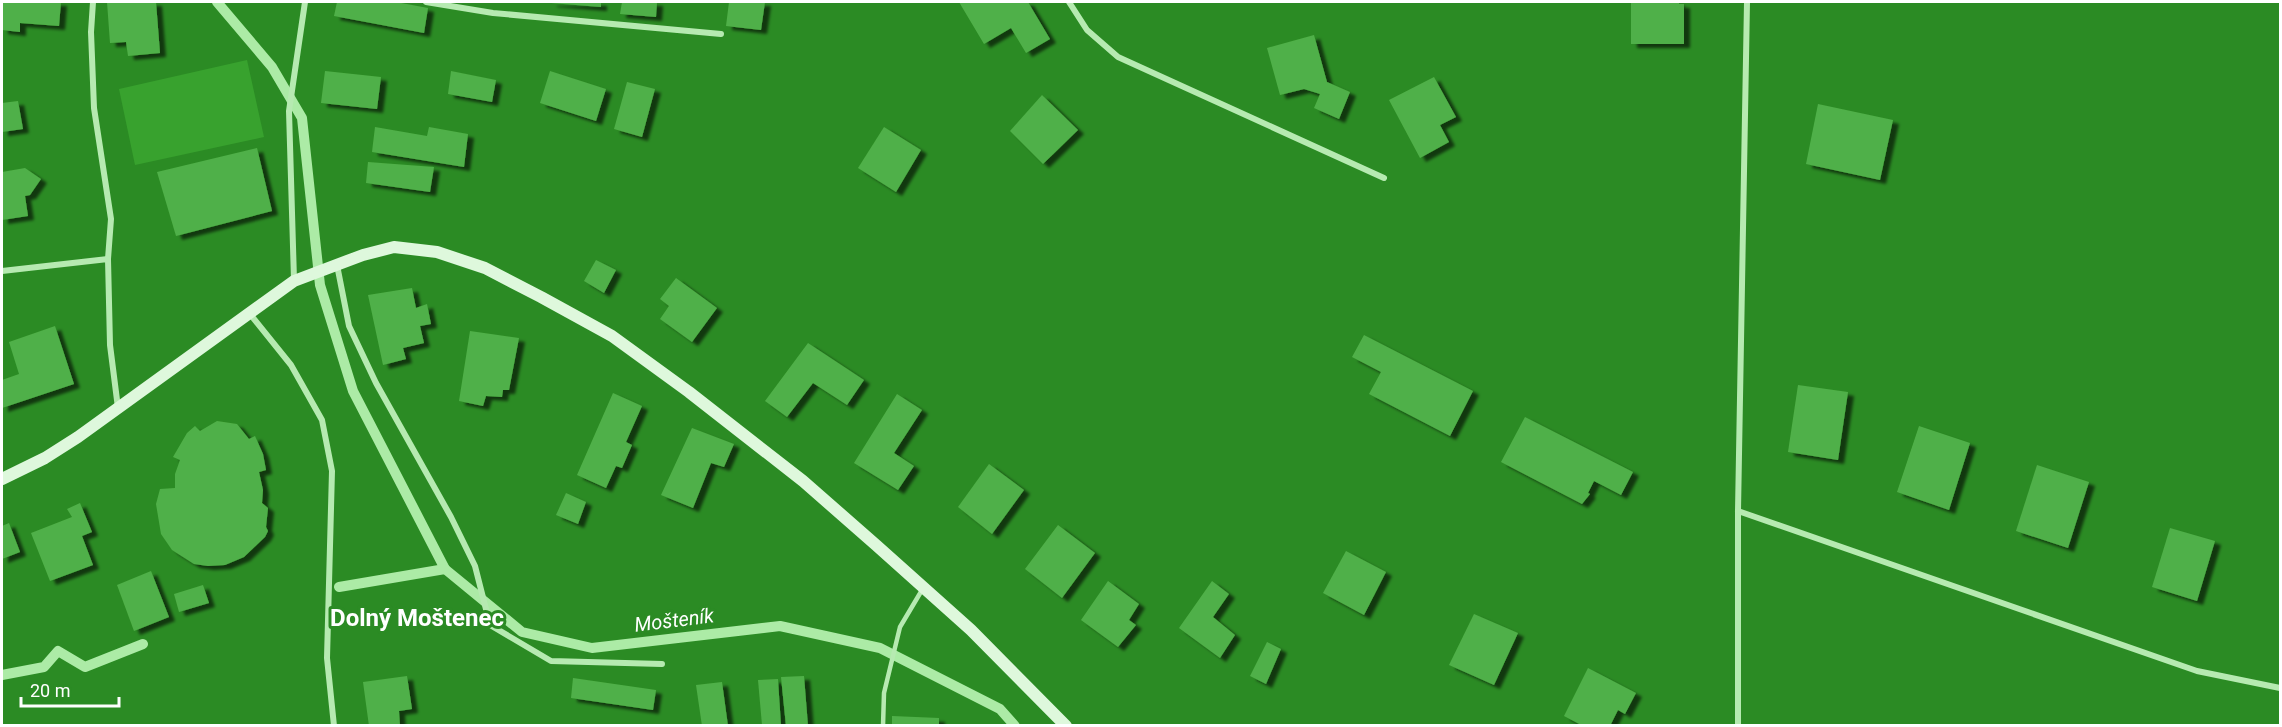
<svg xmlns="http://www.w3.org/2000/svg" width="2282" height="727" viewBox="0 0 2282 727" font-family="Roboto,sans-serif">
<defs>
<filter id="shadow"><feDropShadow dx="6" dy="4" stdDeviation="1.5" flood-color="#0009"/></filter>
</defs>
<rect width="100%" height="100%" fill="#2b8b24"/>
<polygon fill="#38a22e" points="247,60 264,137 135,165 119,89"/>
<g fill="none" stroke-linecap="round" stroke-linejoin="round">
<g stroke="#aceba6" stroke-width="10">
<polyline points="217,2 272,67 302,118 320,285 353,391 445,569"/>
<polyline points="339,587 445,569 522,632 592,648 780,626 880,648 1000,709 1015,726"/>
<polyline points="2,675 44,667 58,651 85,667 143,644"/>
</g>
</g>
<g fill="#50b048" filter="url(#shadow)">
<polygon points="2,2 61,2 59,26 20,23 20,32 2,30"/>
<polygon points="107,2 156,2 160,53 128,56 126,42 110,43"/>
<polygon points="337,2 396,2 428,8 424,33 334,16"/>
<polygon points="551,2 601,2 601,7 551,3"/>
<polygon points="622,2 657,2 656,17 620,14"/>
<polygon points="729,2 765,2 761,30 726,26"/>
<polygon points="959,2 1028,2 1050,39 1026,53 1011,28 984,44"/>
<polygon points="1631,2 1679,2 1679,4 1684,4 1684,44 1631,44"/>
<polygon points="1314,35 1327,82 1350,92 1339,119 1314,108 1320,94 1304,89 1280,95 1267,48"/>
<polygon points="325,71 381,77 377,109 321,103"/>
<polygon points="451,71 496,80 492,102 448,94"/>
<polygon points="550,71 606,89 596,121 540,103"/>
<polygon points="1434,77 1456,117 1440,125 1449,142 1420,158 1389,100"/>
<polygon points="627,82 655,89 642,137 614,129"/>
<polygon points="1042,95 1078,130 1043,164 1010,131"/>
<polygon points="18,101 23,129 2,132 2,103"/>
<polygon points="1818,104 1893,120 1880,180 1806,164"/>
<polygon points="375,127 427,136 429,127 468,134 464,167 372,152"/>
<polygon points="884,127 921,150 896,192 858,168"/>
<polygon points="257,148 272,211 176,236 157,172"/>
<polygon points="368,162 434,167 430,192 366,183"/>
<polygon points="25,168 41,179 30,195 25,196 28,216 2,220 2,172"/>
<polygon points="596,260 616,270 604,293 584,281"/>
<polygon points="676,278 717,308 692,342 660,319 669,306 660,299"/>
<polygon points="412,288 416,308 427,304 431,324 420,326 424,343 403,348 406,359 383,365 368,295"/>
<polygon points="55,326 74,384 2,408 2,380 19,374 9,342"/>
<polygon points="470,331 519,338 509,390 503,390 502,397 486,396 483,406 459,401"/>
<polygon points="1364,335 1473,391 1450,436 1369,394 1381,372 1352,357"/>
<polygon points="808,343 864,380 847,405 813,383 787,417 765,401"/>
<polygon points="1798,385 1848,392 1838,460 1788,452"/>
<polygon points="613,393 642,406 626,442 632,445 622,468 616,466 606,488 577,475"/>
<polygon points="897,394 922,410 894,453 914,466 898,490 854,463"/>
<polygon points="1525,417 1633,472 1621,495 1594,481 1588,493 1590,494 1582,504 1501,462"/>
<polygon points="217,421 237,424 249,439 255,436 263,454 266,470 259,472 263,490 262,503 268,508 266,527 268,531 265,537 244,557 225,565 208,566 194,564 172,550 161,534 156,504 160,489 175,488 175,474 180,460 173,457 187,433 195,426 200,431"/>
<polygon points="1919,426 1970,443 1949,510 1897,492"/>
<polygon points="692,428 734,444 724,467 711,463 693,508 661,495"/>
<polygon points="989,464 1024,490 992,534 958,507"/>
<polygon points="2037,465 2089,482 2068,548 2016,531"/>
<polygon points="566,493 586,502 578,524 556,515"/>
<polygon points="80,503 92,532 82,536 93,565 50,581 31,533 72,517 67,509"/>
<polygon points="9,523 20,552 2,559 2,526"/>
<polygon points="1058,525 1095,553 1062,598 1025,569"/>
<polygon points="2170,528 2215,541 2197,601 2152,587"/>
<polygon points="1346,551 1386,572 1364,615 1323,593"/>
<polygon points="151,571 169,617 134,631 117,585"/>
<polygon points="1108,581 1139,604 1129,620 1136,625 1118,647 1081,620"/>
<polygon points="1212,581 1229,594 1213,617 1235,635 1220,658 1179,628"/>
<polygon points="203,585 209,603 179,612 174,594"/>
<polygon points="1474,614 1518,633 1494,685 1449,665"/>
<polygon points="1267,642 1281,649 1266,684 1250,676"/>
<polygon points="1588,668 1636,693 1625,714 1618,710 1610,726 1583,726 1564,716"/>
<polygon points="407,676 412,709 399,711 400,726 369,726 363,682"/>
<polygon points="804,676 808,726 786,726 781,677"/>
<polygon points="573,678 656,690 653,710 571,698"/>
<polygon points="778,679 781,726 762,725 758,680"/>
<polygon points="722,682 728,726 702,726 696,685"/>
<polygon points="892,716 939,718 939,726 892,726"/>
</g>
<g fill="none" stroke-linecap="round" stroke-linejoin="round">
<polyline stroke="#b6eab1" stroke-width="4.5" points="883,726 884,693 900,627 922,590"/>
<g stroke="#b6eab1" stroke-width="6">
<polyline points="93,2 91,32 94,108 111,219 108,259"/>
<polyline points="426,2 493,13 721,34"/>
<polyline points="1069,2 1087,30 1118,57 1384,178"/>
<polyline points="337,265 349,326 376,383 451,517 475,566 490,625 551,661 662,664"/>
<polyline points="2,271 108,259 110,345 118,408"/>
<polyline points="294,280 289,111 305,2"/>
<polyline points="250,314 291,365 322,420 332,471 327,658 334,726"/>
<polyline points="1738,511 2197,671 2280,688"/>
<polyline points="1738,726 1738,511 1747,2"/>
</g>
<polyline stroke="#def8dc" stroke-width="12" points="2,479 45,458 78,437 294,281 363,255 394,247 437,252 485,268 541,297 612,336 689,392 803,481 876,545 971,630 1066,726"/>
</g>
<g text-anchor="middle" stroke-width="6" stroke-linejoin="round" paint-order="stroke">
<g font-size="20" font-style="italic" fill="#fff" stroke="#2b8b24">
<text transform="translate(674 620) rotate(-7)" y="7">Mošteník</text>
</g>
<g font-size="24" font-weight="bold" fill="#fff" stroke="#2b8b24">
<text x="417" y="626">Dolný Moštenec</text>
</g>
</g>
<rect width="2282" height="727" fill="none" stroke="#ffffff" stroke-width="6"/>
<path d="M21 697v9h98v-9" fill="none" stroke="#ffffff" stroke-width="3"/>
<text x="30" y="697" font-size="18" fill="#ffffff" stroke="#2b8b24" stroke-width="4.5" paint-order="stroke">20 m</text>
</svg>
